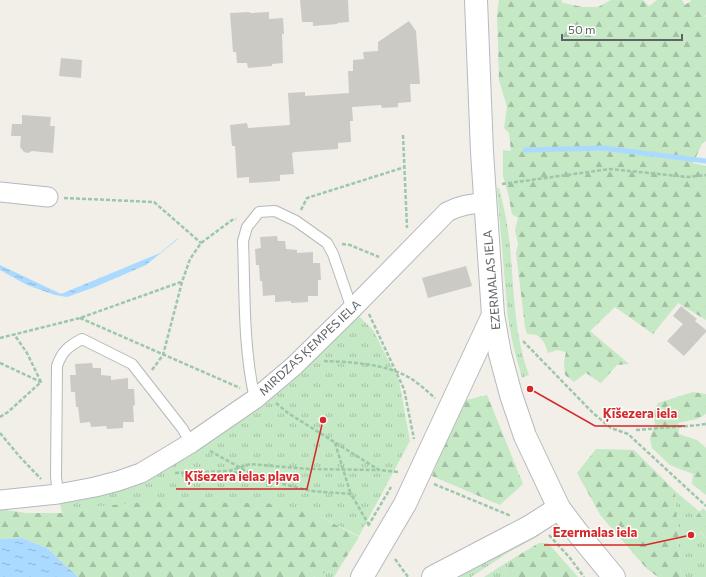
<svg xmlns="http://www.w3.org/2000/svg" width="706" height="577" viewBox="0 0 706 577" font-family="Commissioner,sans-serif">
<defs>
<pattern id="grass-tufts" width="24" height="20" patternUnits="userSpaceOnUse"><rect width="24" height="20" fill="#c5e8c5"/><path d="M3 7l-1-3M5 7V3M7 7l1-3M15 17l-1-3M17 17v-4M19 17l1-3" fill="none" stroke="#a3c0a4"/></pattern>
<pattern id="forest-firs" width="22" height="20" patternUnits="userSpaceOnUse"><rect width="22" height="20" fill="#c5e8c5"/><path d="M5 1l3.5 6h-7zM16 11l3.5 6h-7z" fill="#a3c0a4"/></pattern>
<pattern id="water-ripples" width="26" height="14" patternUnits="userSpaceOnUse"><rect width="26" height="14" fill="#aadaff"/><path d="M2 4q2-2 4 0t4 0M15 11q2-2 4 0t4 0" fill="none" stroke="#8eb4d2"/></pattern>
</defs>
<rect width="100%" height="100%" fill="#f1efe8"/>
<g fill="url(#grass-tufts)">
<path d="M497,188H499C502,200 505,212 507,224C515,274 511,327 529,375L522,378L513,345L508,318Z"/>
<polygon points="359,316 373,330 399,381 410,441 359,536 316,514 102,506 62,513 60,503 130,486 160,473 202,447 312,360"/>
<polygon points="675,491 700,512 694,519 700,532 706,538 706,577 681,577"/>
<polygon points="533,535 540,535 509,552 471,577 455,577"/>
<polygon points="509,561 504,577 484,577"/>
<polygon points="340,567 334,577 313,577"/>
</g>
<g fill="url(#forest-firs)">
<polygon points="499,0 561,0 563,3 583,7 598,7 611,0 643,0 649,6 657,0 682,0 685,5 692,0 706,0 706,14 705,16 706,17 706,141 702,144 693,163 706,166 706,320 678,303 653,334 615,307 590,331 629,364 617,365 601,383 586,373 574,382 565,375 564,362 566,352 557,350 548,353 544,342 537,335 527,334 525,327 516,253 518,244 515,230 518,218 512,214 508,193 503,176 503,150 511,151 509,133 504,128 507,107 499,80 497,13"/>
<polygon points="693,392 706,394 706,414 697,419 678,423 679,434 697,440 706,448 706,495 692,484 693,474 670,465 652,448 650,439 655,424 653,414 658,403"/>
<polygon points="487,395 523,484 500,505 432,476 462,401"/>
<polygon points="596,449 634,450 675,491 681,577 658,577 647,569 601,516 577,473"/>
<polygon points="147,502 265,503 316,514 359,537 340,567 313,577 78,577 47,548 22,538 0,539 0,509 26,513 62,513 101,506"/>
<polygon points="703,508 706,511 706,538 701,532 694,530 694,519"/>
<polygon points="539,543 548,543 578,577 504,577 509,561"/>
</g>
<g fill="url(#water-ripples)">
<polygon points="178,238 177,240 146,265 95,287 67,297 55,295 27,285 0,270 0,265 61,294 160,253"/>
<polygon points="22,538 47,548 78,577 0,577 0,539"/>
</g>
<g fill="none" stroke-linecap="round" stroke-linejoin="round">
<polyline stroke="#aadaff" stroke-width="5" points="525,150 603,148 706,161"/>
</g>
<g fill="#cccac5">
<polygon points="300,0 348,0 349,22 337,23 338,24 313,26 313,22 302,22"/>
<polygon points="250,12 250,13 269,12 269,19 283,18 284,34 282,34 283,63 272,64 272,66 248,68 247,63 237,63 236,52 233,52 230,13"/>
<polygon points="409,21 416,31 420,84 410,84 411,102 398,103 398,107 382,108 381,105 352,107 353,121 350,121 351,142 338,143 338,149 295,152 292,153 294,174 280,175 280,181 249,183 249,177 237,178 235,146 232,146 230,125 247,123 248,128 290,125 288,93 305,92 305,96 349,93 348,71 353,71 353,60 364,59 363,52 378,51 378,42"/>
<polygon points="61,58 82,60 81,78 59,76"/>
<polygon points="22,115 51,117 50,126 55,126 53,153 32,151 28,153 24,152 20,147 21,136 11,136 12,124 22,124"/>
<polygon points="277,236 278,241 285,241 286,249 297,250 297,253 313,252 313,263 320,263 321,280 318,280 318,296 308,296 308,302 291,303 291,301 275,302 275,295 263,296 262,281 260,281 259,265 256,265 255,249 261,248 260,237"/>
<polygon points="466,266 472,286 428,298 422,278"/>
<polygon points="681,306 697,319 695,321 706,330 706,332 684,356 667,341 683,324 673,316"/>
<polygon points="92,363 93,368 101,368 101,375 111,376 111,380 128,378 128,389 134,389 135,405 133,406 134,422 123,422 123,428 107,429 106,426 91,427 90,422 80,423 78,407 76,407 75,392 71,392 70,375 76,375 75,364"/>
</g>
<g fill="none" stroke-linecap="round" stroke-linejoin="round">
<defs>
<g id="lane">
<path d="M255,399C243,348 245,293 243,241L247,227L259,212L275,211L296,221L327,243L333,254L352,309"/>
<path d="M58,494L56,477L57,366C62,351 69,346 82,339L132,364L182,428L191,443"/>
</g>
<g id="street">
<polyline points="0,192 48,197"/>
<path d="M0,500L58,494L95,487L118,481L141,473L191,443L255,399L294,366L352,309L447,212C460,205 471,203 486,203"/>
</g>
<g id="secondary">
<polyline points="476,0 482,152 493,315 500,354 511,395 525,436 559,508 577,532 614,577"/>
<polyline points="362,577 405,504 493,315"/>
<polyline points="433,577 529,527 559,508"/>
</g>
</defs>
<use href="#lane" stroke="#b5b8bc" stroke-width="12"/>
<use href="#street" stroke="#b5b8bc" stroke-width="21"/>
<use href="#secondary" stroke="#b6babf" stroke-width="24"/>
<g stroke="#9cc7a9" stroke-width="2.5" stroke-dasharray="4 2" stroke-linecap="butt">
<polyline points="403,135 407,228"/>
<polyline points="502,184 610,169 688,177 706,175"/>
<polyline points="64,198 154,202 201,243"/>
<polyline points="301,210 307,198 405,167"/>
<polyline points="342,244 350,245 379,257"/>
<polyline points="369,314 404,389 414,439"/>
<polyline points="80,318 240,388"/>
<polyline points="0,338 80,318 181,282"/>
<polyline points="523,341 593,413 611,428 628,434 706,506"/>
<path d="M324,361C353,362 392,364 416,382C423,387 429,393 435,398"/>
<polyline points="0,363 41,382"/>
<polyline points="152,370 163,355 182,282 190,259 201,243 232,220 236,219"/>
<polyline points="276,403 288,413 379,470 399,472"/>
<polyline points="0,417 8,412 41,382 27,353 14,334"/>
<polyline points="636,430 699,425 706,424"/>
<polyline points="0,433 20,457 41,479"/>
<polyline points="335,443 351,495"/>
<polyline points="210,451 259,478 230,471"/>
<polyline points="175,473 229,471 250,464 308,469 378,470"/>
<polyline points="259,478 311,491 351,494 369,525"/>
<polyline points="434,484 511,516"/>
<polyline points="368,526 391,487"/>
<polyline points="549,535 570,558 584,577"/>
<polyline points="395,559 408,577"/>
</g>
<use href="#lane" stroke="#fff" stroke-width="10"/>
<use href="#street" stroke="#fff" stroke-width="19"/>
<use href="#secondary" stroke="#fff" stroke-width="22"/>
</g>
<g text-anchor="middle" stroke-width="3" stroke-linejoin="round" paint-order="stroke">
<g font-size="12" fill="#5f6368" stroke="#fff">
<text transform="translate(492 280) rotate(-95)" y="4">EZERMALAS IELA</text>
<text transform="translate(310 348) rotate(-43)" y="4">MIRDZAS ĶEMPES IELA</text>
</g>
</g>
<path fill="none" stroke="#d62828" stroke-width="1.5" d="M530 389L595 426H685M323 420L307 489H176M691 535L645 545H544"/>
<g fill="#d62828" stroke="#fff" stroke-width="1.5">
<circle cx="530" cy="389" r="4"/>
<circle cx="323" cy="420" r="4"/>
<circle cx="691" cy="535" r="4"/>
</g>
<g font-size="13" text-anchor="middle" font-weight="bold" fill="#d62828" stroke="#fff" stroke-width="3" stroke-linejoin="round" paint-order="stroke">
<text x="640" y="418">Ķīšezera iela</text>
<text x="242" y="481">Ķīšezera ielas pļava</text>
<text x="595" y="537">Ezermalas iela</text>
</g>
<path d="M562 34v6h120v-6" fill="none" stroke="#5f6368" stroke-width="2"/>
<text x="568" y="34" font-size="12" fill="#5f6368" stroke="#ffffff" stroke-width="3" paint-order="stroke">50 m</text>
</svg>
